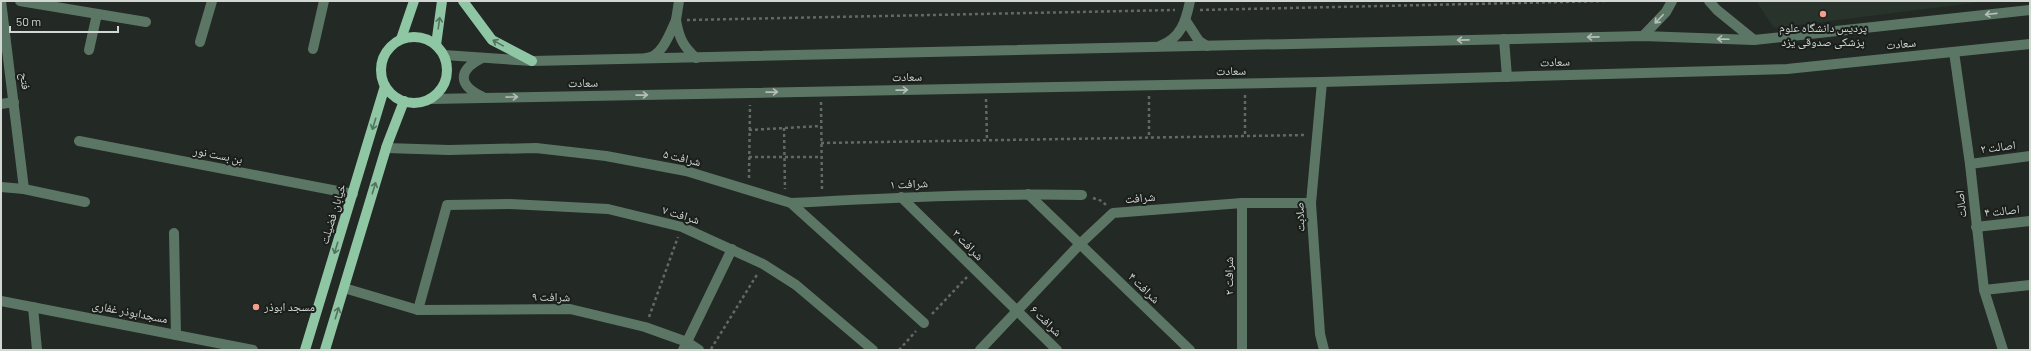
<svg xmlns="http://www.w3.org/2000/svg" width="2031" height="351" viewBox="0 0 2031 351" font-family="Barlow,'Noto Naskh Arabic',sans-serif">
<rect width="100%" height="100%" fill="#232925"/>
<polygon fill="#28332c" points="1756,1 1989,1 1774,28"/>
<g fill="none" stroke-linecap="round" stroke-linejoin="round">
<g stroke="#646966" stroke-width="2.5" stroke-dasharray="3 3" stroke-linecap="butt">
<polyline points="1200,10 1606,1"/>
<polyline points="687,20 1175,10"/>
<polyline points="1245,95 1245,136"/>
<polyline points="1149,96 1149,138"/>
<polyline points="986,99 987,140"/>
<polyline points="821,102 822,191"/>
<polyline points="784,128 785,189"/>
<polyline points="749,130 821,126"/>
<polyline points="821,143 1307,135"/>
<polyline points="749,157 821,157"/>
<polyline points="749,178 750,105"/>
<polyline points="1093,198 1102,201 1106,205"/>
<polyline points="932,314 967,277"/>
<polyline points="649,317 678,237"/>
<polyline points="711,349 758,273"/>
<polyline points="899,350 916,331"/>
</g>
<g stroke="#5c7665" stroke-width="10">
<polyline points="1,1 24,189"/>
<polyline points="20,1 146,22"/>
<polyline points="1709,1 1717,10 1754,40"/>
<polyline points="676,20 679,1"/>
<polyline points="1186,21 1199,41 1207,46"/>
<polyline points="1643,36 1666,12 1672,1"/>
<polyline points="1504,39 1507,77"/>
<polyline points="200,42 212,1"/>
<path d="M1160,46C1181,38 1186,21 1190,1"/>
<polyline points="313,49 324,1"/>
<polyline points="89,50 97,14"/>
<polyline points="1954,52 1970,164 1984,290 2003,350"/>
<polyline points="444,55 532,61 1643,36 1754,40 2030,10"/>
<path d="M482,58C458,70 457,85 483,97"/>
<path d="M646,58C662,57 670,33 676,20C679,38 683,46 696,58"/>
<polyline points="1322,82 1311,203 1320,334 1324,350"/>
<polyline points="431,99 1322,82 1787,69 2030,44"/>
<polyline points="1,104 14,102"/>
<polyline points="79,141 353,194"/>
<polyline points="386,148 449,150 536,148 606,156 686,171 791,203 924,323"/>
<polyline points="1970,164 2030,156"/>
<polyline points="1,187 24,189 85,202"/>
<polyline points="1028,194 1190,350"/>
<polyline points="901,197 1057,350"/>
<path d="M791,203C888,198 985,193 1082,195"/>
<polyline points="1976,227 2030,221"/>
<polyline points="174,233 176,335"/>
<polyline points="344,288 418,310 570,309 645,327 687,342 699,350"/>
<polyline points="1984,290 2030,285"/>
<polyline points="1,301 253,350"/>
<polyline points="33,307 37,350"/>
<polyline points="418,310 447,205 510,204 608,209 682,227 763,264 796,285 873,350"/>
<polyline points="683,350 732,249"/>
<polyline points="980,350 1080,244 1113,213 1242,203 1311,203"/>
<polyline points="1242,350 1242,203"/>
</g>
<g stroke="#8fc6a3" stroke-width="10">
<polyline points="463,1 492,40 532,61"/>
<circle cx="414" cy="70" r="33"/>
<polyline points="401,39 414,1"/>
<polyline points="436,45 442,1"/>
<polyline points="305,350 385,86"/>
<polyline points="325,350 387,145 404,101"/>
</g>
</g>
<defs><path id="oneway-shaft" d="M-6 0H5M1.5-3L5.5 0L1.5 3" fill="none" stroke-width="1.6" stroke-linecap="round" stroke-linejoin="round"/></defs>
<g stroke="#b5bfb8">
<use href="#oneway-shaft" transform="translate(1991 14) rotate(174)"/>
<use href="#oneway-shaft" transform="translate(1659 19) rotate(134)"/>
<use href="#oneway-shaft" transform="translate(1593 37) rotate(179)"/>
<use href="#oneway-shaft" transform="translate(1723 39) rotate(-178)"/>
<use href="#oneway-shaft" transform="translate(1463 40) rotate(179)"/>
<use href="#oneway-shaft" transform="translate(902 90) rotate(-1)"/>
<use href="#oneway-shaft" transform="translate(772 92) rotate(-1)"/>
<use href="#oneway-shaft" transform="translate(642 95) rotate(-1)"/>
<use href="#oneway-shaft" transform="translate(512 97) rotate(-1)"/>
</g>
<g stroke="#547260">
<use href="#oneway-shaft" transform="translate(439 23) rotate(-82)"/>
<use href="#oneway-shaft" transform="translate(498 43) rotate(-151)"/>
<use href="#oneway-shaft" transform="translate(374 124) rotate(107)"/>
<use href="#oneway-shaft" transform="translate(374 188) rotate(-73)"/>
<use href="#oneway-shaft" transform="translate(336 248) rotate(107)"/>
<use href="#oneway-shaft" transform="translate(337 313) rotate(-73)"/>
</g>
<g fill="#f49d8b" stroke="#1a1f1c" stroke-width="1.5">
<circle cx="1823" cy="14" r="4"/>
<circle cx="256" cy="307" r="4"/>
</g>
<g text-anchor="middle" stroke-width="4" stroke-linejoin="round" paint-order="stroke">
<g font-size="12" fill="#d3d7d4" stroke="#1a1f1c">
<text x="1823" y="32">پردیس دانشگاه علوم<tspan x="1823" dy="14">پزشکی صدوقی یزد</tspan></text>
<text x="264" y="311" text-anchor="start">مسجد ابوذر</text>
</g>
<g font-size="12" fill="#d3d7d4" stroke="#1a1f1c">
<text transform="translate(1901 44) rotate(-6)" y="4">سعادت</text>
<text transform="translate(1555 62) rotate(-2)" y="4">سعادت</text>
<text transform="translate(1231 71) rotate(-1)" y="4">سعادت</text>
<text transform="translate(907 77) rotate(-1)" y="4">سعادت</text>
<text transform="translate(25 81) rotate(83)" y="4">فتح</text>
<text transform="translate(583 83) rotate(-1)" y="4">سعادت</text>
<text transform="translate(1998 147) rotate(-7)" y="4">اصالت ۲</text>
<text transform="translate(218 155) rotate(11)" y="4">بن بست نور</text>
<text transform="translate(682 158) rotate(13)" y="4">شرافت ۵</text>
<text transform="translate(909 184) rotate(-2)" y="4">شرافت ۱</text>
<text transform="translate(1140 198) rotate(-5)" y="4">شرافت</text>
<text transform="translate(1961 204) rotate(-96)" y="4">اصالت</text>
<text transform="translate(2002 211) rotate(-6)" y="4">اصالت ۴</text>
<text transform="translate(333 214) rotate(-73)" y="4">خیابان فضیلت</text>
<text transform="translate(681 215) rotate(17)" y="4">شرافت ۷</text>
<text transform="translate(1300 217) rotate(-92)" y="4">صلابت</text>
<text transform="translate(968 245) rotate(45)" y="4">شرافت ۳</text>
<text transform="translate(1229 276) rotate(-90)" y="4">شرافت ۲</text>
<text transform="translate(1144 288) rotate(44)" y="4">شرافت ۴</text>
<text transform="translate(551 297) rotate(1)" y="4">شرافت ۹</text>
<text transform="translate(130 312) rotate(11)" y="4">مسجدابوذر غفاری</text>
<text transform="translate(1046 321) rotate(44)" y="4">شرافت ۶</text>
</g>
</g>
<rect width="2031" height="351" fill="none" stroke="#d3d7d4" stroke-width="4"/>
<path d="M10 26v6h108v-6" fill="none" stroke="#d3d7d4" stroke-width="2"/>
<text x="16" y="26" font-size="12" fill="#d3d7d4" stroke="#1a1f1c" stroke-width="3" paint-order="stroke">50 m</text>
</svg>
